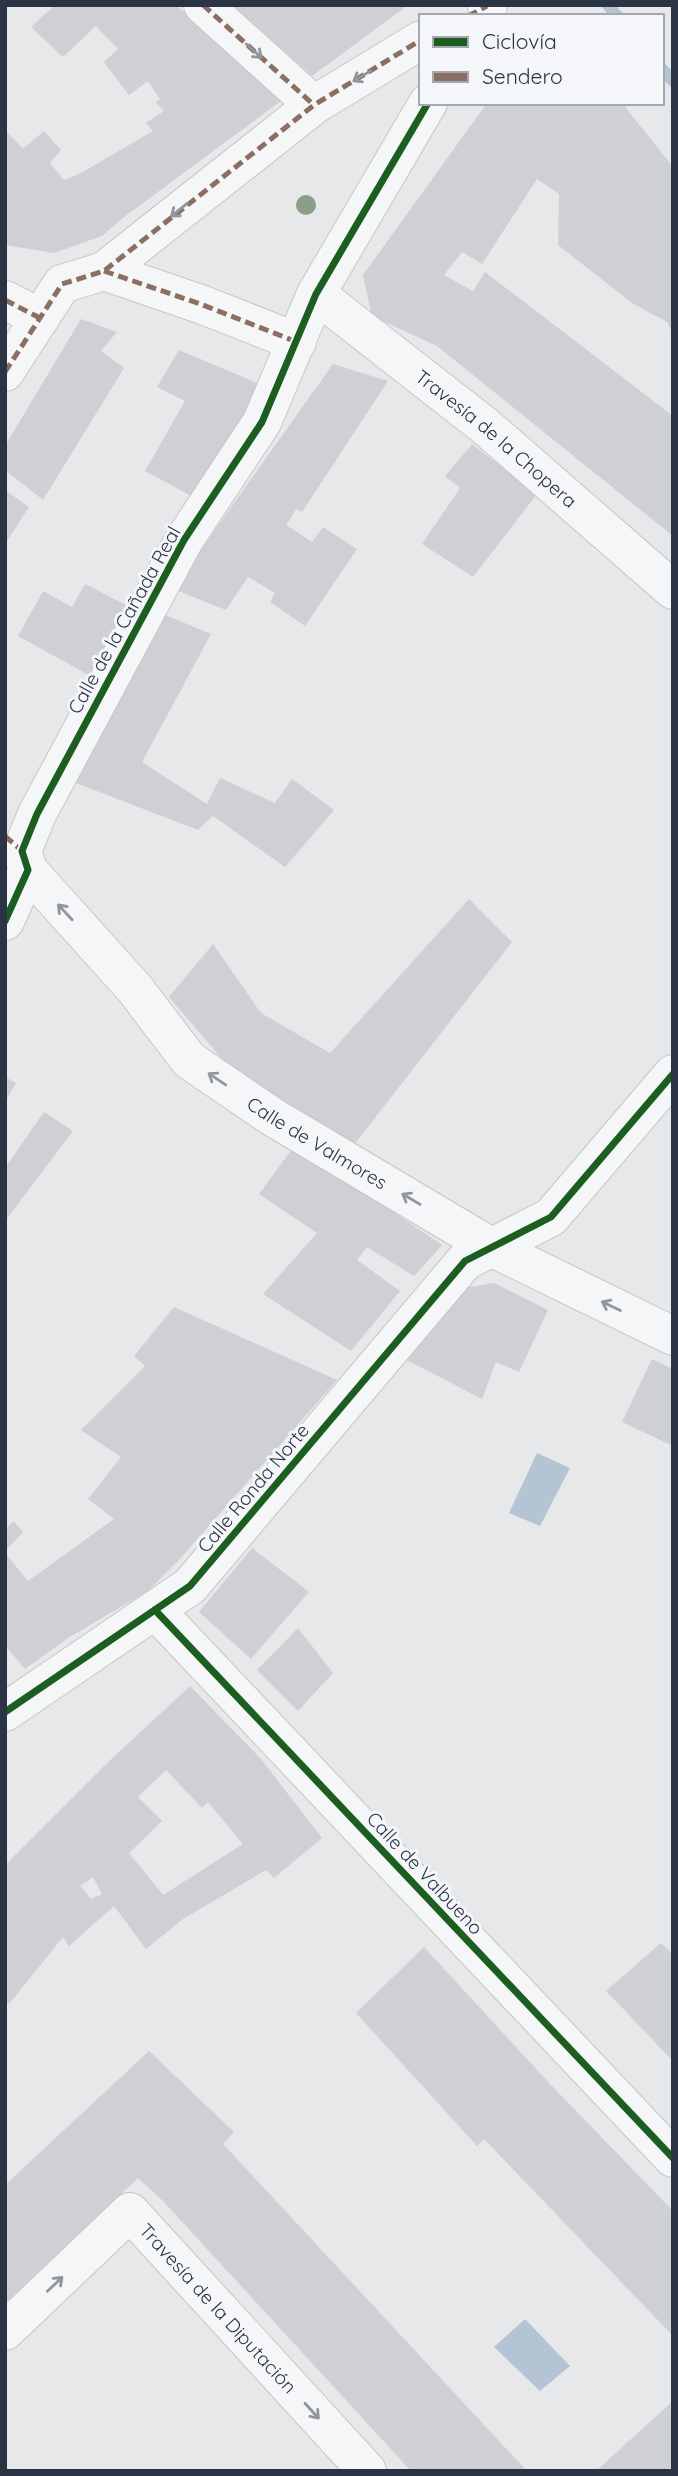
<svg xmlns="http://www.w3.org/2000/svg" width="678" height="2476" viewBox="0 0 678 2476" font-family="Quicksand,sans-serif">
<rect width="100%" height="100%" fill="#e6e8ea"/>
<g fill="#b4c4d5">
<polygon points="537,1453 570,1468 540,1526 509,1513"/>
<polygon points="525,2319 570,2366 540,2391 494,2347"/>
</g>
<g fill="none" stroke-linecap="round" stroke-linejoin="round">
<g stroke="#b4c4d5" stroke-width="12">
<polyline points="608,5 617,16"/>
<polyline points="662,69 673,81"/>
</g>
</g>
<g fill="#ced0d3" fill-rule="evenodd">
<polygon points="55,5 176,5 285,98 124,217 102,236 54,253 5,245 5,167 8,165 5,162 5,130 23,149 44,131 61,150 50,163 64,180 81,173 153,131 146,123 164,111 156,102 160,99 148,81 129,95 104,62 118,49 96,26 63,57 31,27"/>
<polygon points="233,5 408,5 312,76"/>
<polygon points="487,103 622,103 673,167 673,334 667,322 632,303 558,245 559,194 537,179 482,264 462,252 444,275 473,291 485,272 673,416 673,536 437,346 372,316 363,275"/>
<polygon points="81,319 117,332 101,351 124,368 43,500 5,470 5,446"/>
<polygon points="179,350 264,386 199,500 145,471 185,401 157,387"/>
<polygon points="333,364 388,381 302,512 296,509 286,525 312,542 323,527 357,549 305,626 270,602 275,593 248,577 226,610 173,589"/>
<polygon points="472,444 537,494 473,577 422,544 460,488 445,476"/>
<polygon points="5,490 29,507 5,544"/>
<polygon points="85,584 132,608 96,679 18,636 43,591 72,607"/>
<polygon points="163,614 211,634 142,762 207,804 220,778 275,803 292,779 334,810 285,867 213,816 198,830 76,783"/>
<polygon points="469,899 512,942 350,1150 229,1067 169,997 213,944 261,1013 330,1053"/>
<polygon points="5,1077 16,1083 5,1102"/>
<polygon points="44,1112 73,1131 5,1221 5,1168"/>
<polygon points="295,1145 442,1245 414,1276 367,1247 357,1260 400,1291 351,1351 263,1294 317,1233 259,1194"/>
<polygon points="494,1283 548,1310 519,1372 496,1362 482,1399 403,1358 458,1289"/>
<polygon points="174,1307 337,1380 179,1560 148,1591 68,1638 25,1669 5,1645 5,1553 28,1581 114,1519 88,1499 121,1457 81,1430 145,1366 134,1356"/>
<polygon points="652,1359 673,1369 673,1446 622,1422"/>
<polygon points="14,1521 23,1532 5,1551 5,1529"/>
<polygon points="252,1548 309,1592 251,1659 199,1612"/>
<polygon points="298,1628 333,1673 298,1711 257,1670"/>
<path d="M190,1686L261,1759L322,1838L274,1878L266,1870L183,1919L146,1949L114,1906L69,1946L63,1937L9,2004L5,2001V1865L106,1764ZM166,1770L202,1808L208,1802L243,1844L163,1895L129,1853L162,1821L138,1797ZM93,1877L102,1894L91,1899L80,1886Z"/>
<polygon points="661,1943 673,1955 673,2061 606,1991"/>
<polygon points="424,1947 549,2083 673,2211 673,2336 484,2139 477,2146 356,2013"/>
<polygon points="149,2051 234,2132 223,2144 527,2471 411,2471 163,2201 138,2178 5,2303 5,2185"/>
<polygon points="673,2401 673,2471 596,2471"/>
</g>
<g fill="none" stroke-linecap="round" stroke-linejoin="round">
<defs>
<g id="street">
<polyline points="203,5 314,105"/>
<polyline points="104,271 203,305 297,342"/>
<path id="s1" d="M316,294L485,426L673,590"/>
<polyline points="5,300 40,318"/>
<polyline points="5,372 62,284 104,271 314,105 421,40"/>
<path id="s2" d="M28,870L135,989L189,1060L271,1116L491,1247L673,1336"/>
<polyline points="5,921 28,870 22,851 37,814 184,540 262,422 316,294 428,103"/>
<polyline points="155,1610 673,2158"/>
<polyline points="5,1712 190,1586 465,1261 551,1217 673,1074"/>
<path id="s3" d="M5,2331L130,2212L367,2471"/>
</g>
<polyline id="secondary" points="487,6 488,5"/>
</defs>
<use href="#street" stroke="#c4c6c8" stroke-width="40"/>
<use href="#secondary" stroke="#c4c6c8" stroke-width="40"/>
<use href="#street" stroke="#f5f6f7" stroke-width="38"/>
<use href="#secondary" stroke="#f8f8f8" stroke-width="38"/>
<g stroke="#8d6e63" stroke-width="5" stroke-dasharray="10 5" stroke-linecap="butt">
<polyline points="203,5 314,105"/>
<polyline points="468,16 487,6"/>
<polyline points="104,271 203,305 297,342"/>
<polyline points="5,300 40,318"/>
<polyline points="5,372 62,284 104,271 314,105 421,40"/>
<polyline points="5,836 22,851"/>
</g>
<defs>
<g id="cycleway">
<polyline points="5,921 28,870 22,851 37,814 184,540 262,422 316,294 428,103"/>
<polyline points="155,1610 673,2158"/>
<polyline points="5,1712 190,1586 465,1261 551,1217 673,1074"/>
</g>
</defs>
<use href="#cycleway" stroke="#f4f6f9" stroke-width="11"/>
<use href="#cycleway" stroke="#1b5e20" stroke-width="7"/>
</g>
<circle fill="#8a9e88" cx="306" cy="205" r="10"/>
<defs><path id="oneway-shaft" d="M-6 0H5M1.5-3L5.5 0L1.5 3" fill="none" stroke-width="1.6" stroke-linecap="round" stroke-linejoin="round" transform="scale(1.75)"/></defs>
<g stroke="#90959e">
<use href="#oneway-shaft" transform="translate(254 51) rotate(42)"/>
<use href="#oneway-shaft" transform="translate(362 76) rotate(149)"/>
<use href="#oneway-shaft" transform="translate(179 210) rotate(141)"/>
<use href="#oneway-shaft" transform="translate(65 912) rotate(-133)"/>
<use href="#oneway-shaft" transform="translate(217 1079) rotate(-146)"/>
<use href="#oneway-shaft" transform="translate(411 1199) rotate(-149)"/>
<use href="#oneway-shaft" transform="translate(611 1306) rotate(-154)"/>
<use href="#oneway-shaft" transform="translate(55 2284) rotate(-44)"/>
<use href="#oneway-shaft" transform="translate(312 2411) rotate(48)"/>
</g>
<g text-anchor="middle" stroke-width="6" stroke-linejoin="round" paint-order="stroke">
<g font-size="19" fill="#2b3445" stroke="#f4f6f9">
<text dy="7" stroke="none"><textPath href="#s1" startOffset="231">Travesía de la Chopera</textPath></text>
<text transform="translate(124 620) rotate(-61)" y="7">Calle de la Cañada Real</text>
<text dy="7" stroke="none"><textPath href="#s2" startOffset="402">Calle de Valmores</textPath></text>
<text transform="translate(253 1488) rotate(-50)" y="7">Calle Ronda Norte</text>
<text transform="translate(425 1873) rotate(47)" y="7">Calle de Valbueno</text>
<text dy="7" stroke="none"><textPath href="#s3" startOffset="303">Travesía de la Diputación</textPath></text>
</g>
</g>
<rect width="678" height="2476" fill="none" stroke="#2b3445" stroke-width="14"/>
<rect x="419" y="14" width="245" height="91" fill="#f4f6f9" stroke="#a4a8b1" stroke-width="2"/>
<rect x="433" y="37" width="35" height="10" fill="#1b5e20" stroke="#a4a8b1" stroke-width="2"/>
<text x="482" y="49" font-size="21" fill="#2b3445">Ciclovía</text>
<rect x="433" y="72" width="35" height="10" fill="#8d6e63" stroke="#a4a8b1" stroke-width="2"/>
<text x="482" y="84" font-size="21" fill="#2b3445">Sendero</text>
</svg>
